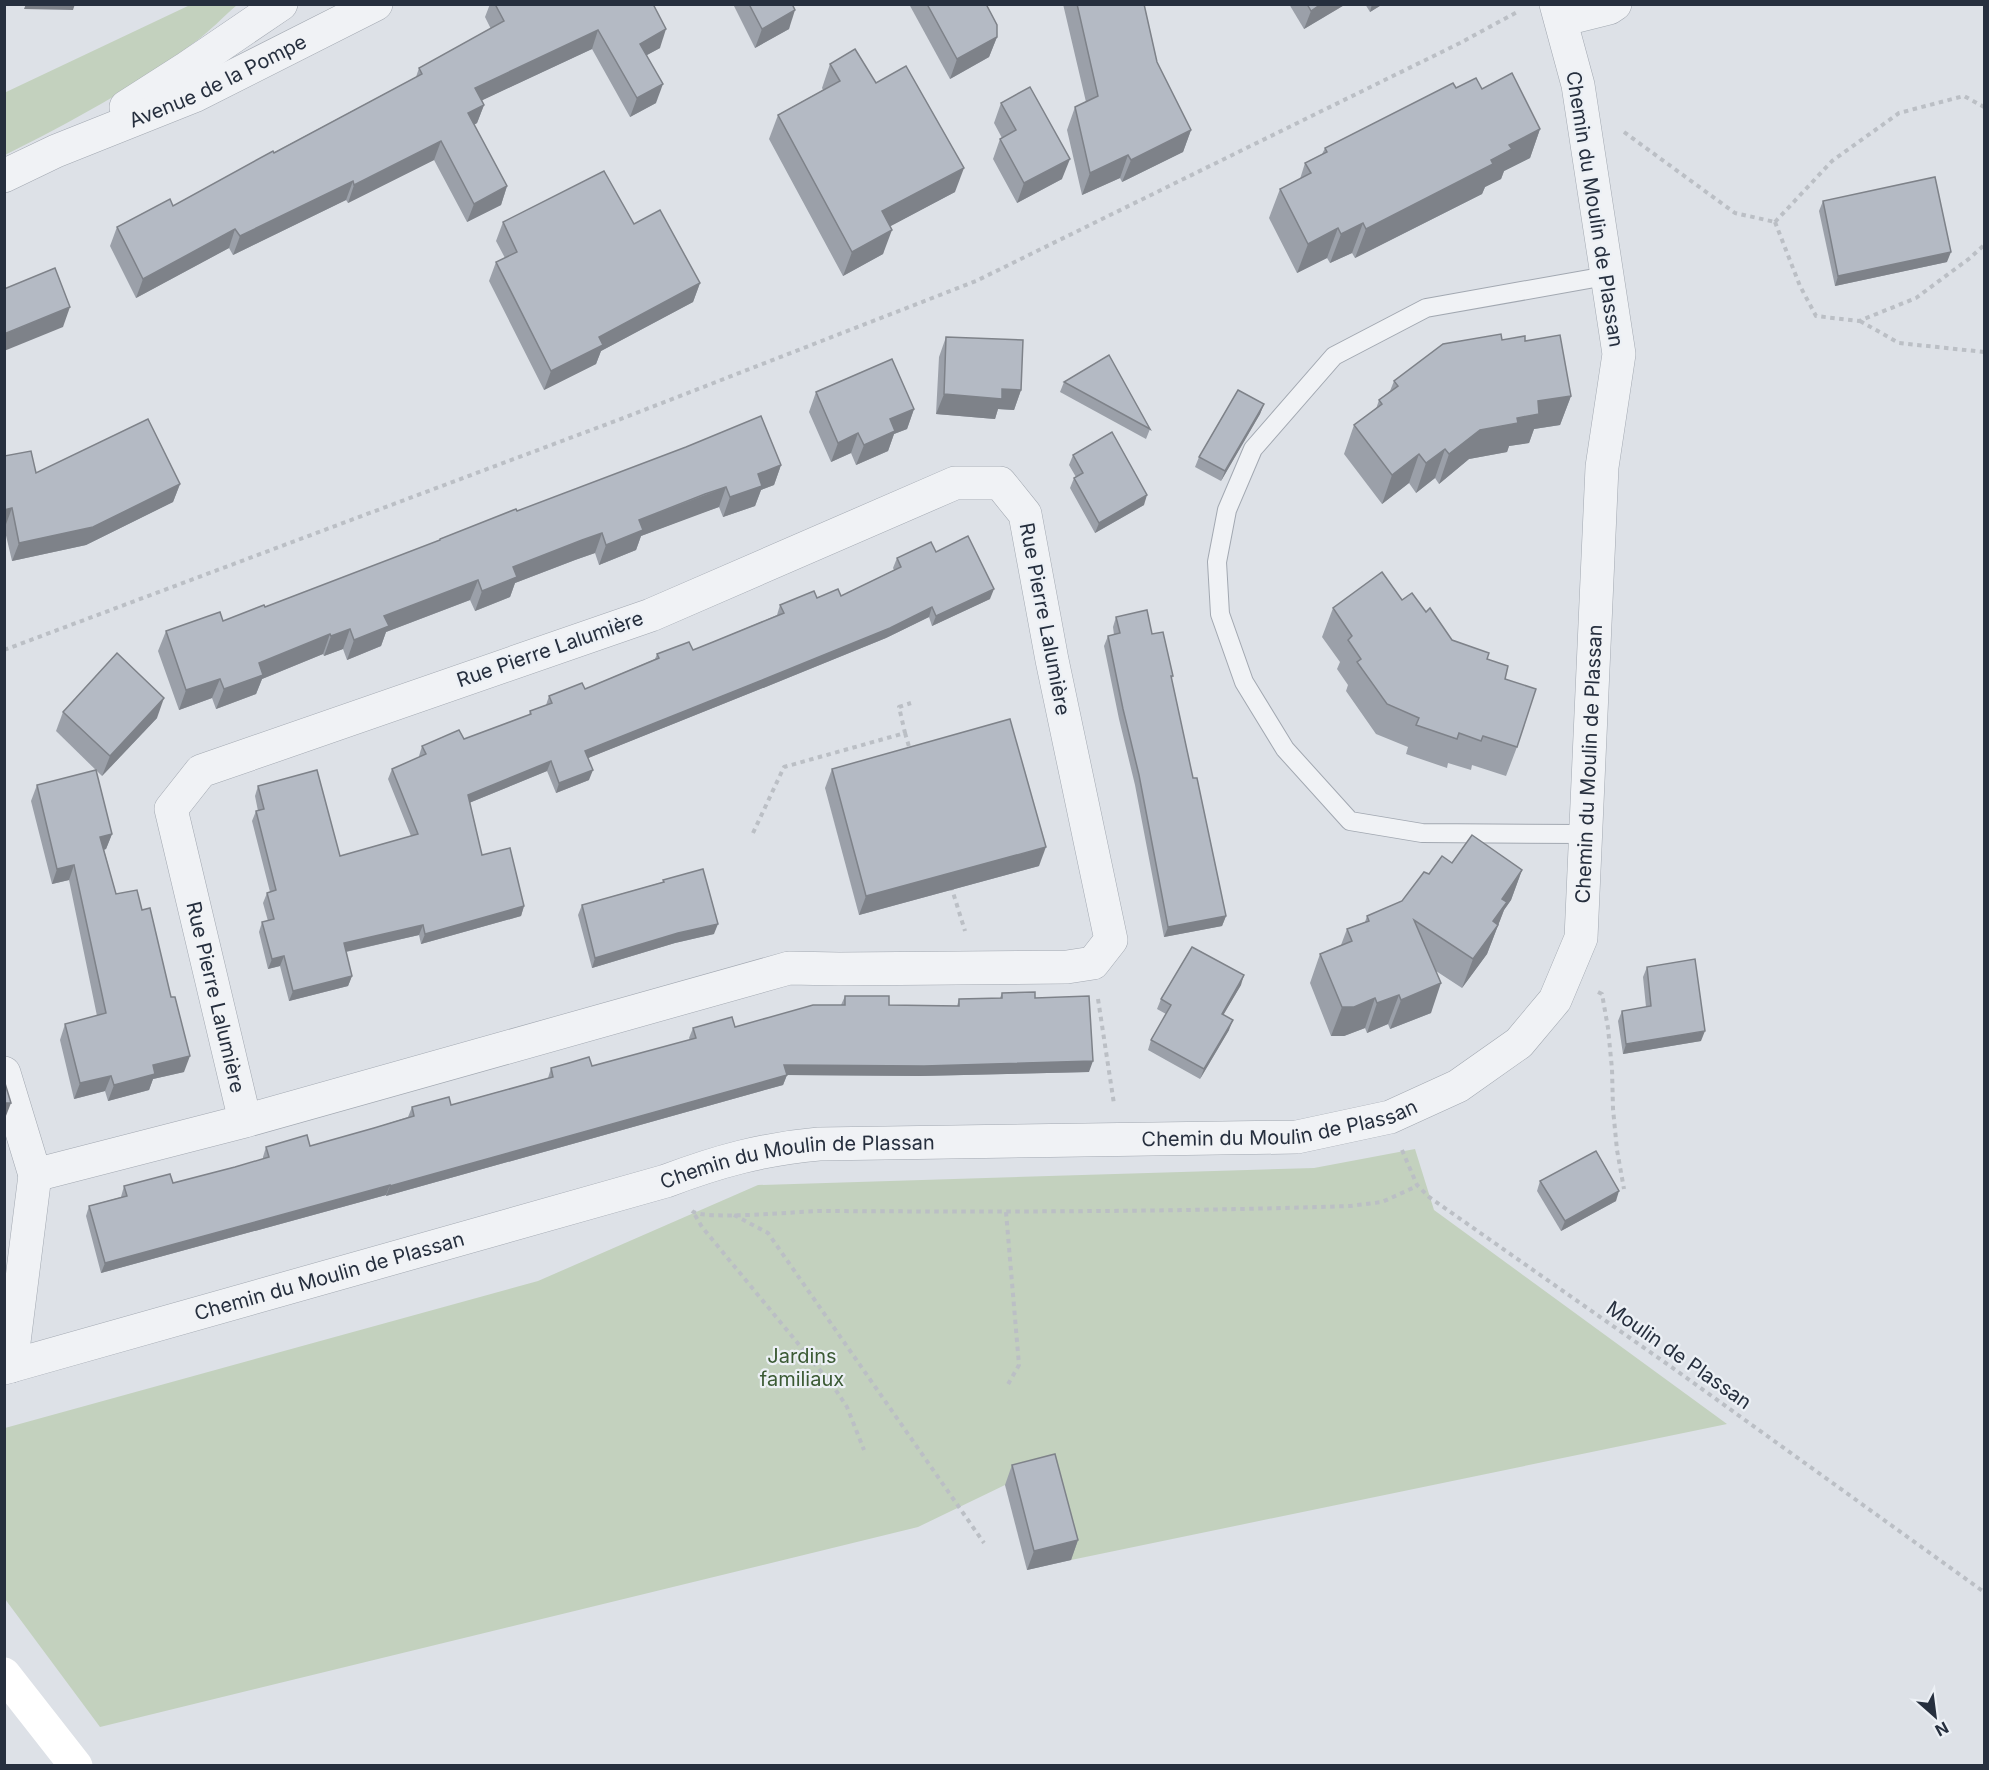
<svg xmlns="http://www.w3.org/2000/svg" width="1989" height="1770" viewBox="0 0 1989 1770" font-family="Inter,sans-serif">
<rect width="100%" height="100%" fill="#dde1e7"/>
<g fill="#c3d1be">
<path d="M190,5H237C223,17 210,31 195,42C136,87 71,122 5,155L4,93Z"/>
<polygon points="1415,1149 1434,1210 1727,1424 1071,1560 1005,1485 918,1527 100,1727 5,1599 5,1428 538,1281 758,1185 1314,1168"/>
</g>
<g fill="none" stroke-linecap="round" stroke-linejoin="round">
<defs>
<polyline id="service" points="1585,834 1422,833 1350,821 1285,749 1244,682 1220,614 1217,562 1227,510 1253,449 1334,356 1426,308 1606,276"/>
<g id="minor">
<polyline points="1561,20 1609,8 1615,4"/>
<polyline points="4,1073 35,1175"/>
<path id="s1" d="M11,1366L35,1175L245,1121L789,968L839,969L1067,967L1093,963L1111,940L1052,660L1025,514L1000,483H955L651,615L201,771L171,809L245,1121"/>
<path id="s2" d="M4,1368L666,1181C719,1161 763,1149 819,1144L1297,1137L1390,1117L1458,1086L1519,1043L1555,1000L1581,938L1602,467L1619,354L1578,85L1556,4"/>
</g>
<g id="tertiary">
<polyline points="126,107 187,68 281,4"/>
<path id="s3" d="M4,176L56,151L194,96L376,4"/>
</g>
</defs>
<use href="#service" stroke="#a2a8b1" stroke-width="20"/>
<use href="#minor" stroke="#a2a8b1" stroke-width="34"/>
<use href="#tertiary" stroke="#a2a8b1" stroke-width="34"/>
<g stroke="#bbbfc5" stroke-width="4" stroke-dasharray="4.5 4.5" stroke-linecap="butt">
<polyline points="1624,132 1735,213 1775,222"/>
<polyline points="1775,222 1800,286 1816,316 1859,321 1916,298 1970,258 1984,245"/>
<polyline points="1775,222 1832,161 1899,113 1964,96 1984,107"/>
<polyline points="1860,321 1899,343 1984,352"/>
<polyline points="4,650 626,417 976,281 1460,43 1519,11"/>
<polyline points="905,733 910,750"/>
<polyline points="753,833 784,767 905,733 899,707 911,703"/>
<polyline points="951,886 965,931"/>
<polyline points="1598,992 1602,994 1608,1028 1612,1069 1613,1109 1617,1150 1624,1189"/>
<polyline points="1098,999 1114,1104"/>
<polyline points="1402,1150 1417,1185 1429,1197 1670,1366 1984,1592"/>
<path d="M692,1211C704,1221 800,1211 822,1211C998,1212 1174,1212 1350,1206L1382,1202L1417,1186"/>
<polyline points="1006,1212 1019,1365 1007,1386"/>
<polyline points="695,1215 702,1227 833,1386 847,1407 864,1450"/>
<polyline points="734,1215 768,1233 984,1543"/>
</g>
<use href="#service" stroke="#f0f2f5" stroke-width="18"/>
<use href="#minor" stroke="#f0f2f5" stroke-width="33"/>
<use href="#tertiary" stroke="#f0f2f5" stroke-width="33"/>
<polyline stroke="#fff" stroke-width="33" points="4,1674 76,1766"/>
</g>
<g fill="#9ba0a9">
<polygon points="490,4 653,4 660,48 647,55 656,103 630,117 592,49 482,100 484,105 477,123 474,125 507,186 501,205 467,222 434,160 348,203 346,200 233,255 229,248 136,298 110,246 117,227 173,206 416,77 419,68 491,29 485,17"/>
<polygon points="733,4 792,4 789,29 755,48"/>
<polygon points="909,4 986,4 997,37 989,57 950,79"/>
<polygon points="1063,4 1144,4 1157,62 1191,130 1183,152 1122,182 1120,178 1082,195 1067,130 1075,107 1086,102"/>
<polygon points="1289,4 1346,4 1304,29"/>
<polygon points="1365,4 1383,4 1370,12"/>
<polygon points="830,64 876,83 955,192 890,226 883,254 843,276 769,139 778,115 823,90 822,88"/>
<polygon points="1456,88 1482,89 1540,129 1530,158 1504,171 1501,179 1485,187 1482,194 1355,258 1352,253 1330,263 1327,258 1297,273 1269,218 1280,189 1300,179 1305,163 1322,154 1325,148"/>
<polygon points="1001,103 1062,179 1017,203 993,159 1000,139 1002,138 994,123"/>
<polygon points="1823,201 1947,262 1835,286 1819,211"/>
<polygon points="503,222 634,224 700,283 693,302 601,351 596,364 544,390 489,281 496,262 505,258 496,241"/>
<polygon points="946,337 1021,390 1014,410 998,409 995,419 936,414 939,357"/>
<polygon points="1502,340 1525,341 1571,396 1560,425 1534,429 1529,443 1509,446 1507,452 1469,459 1439,484 1435,478 1416,493 1409,483 1382,504 1344,454 1354,425 1376,409 1379,400 1390,391 1394,381"/>
<polygon points="1064,382 1150,429 1146,439 1060,392"/>
<polygon points="816,392 914,409 907,429 894,434 888,451 856,465 851,453 831,462 809,412"/>
<polygon points="1264,404 1260,414 1221,481 1195,467 1199,457"/>
<polygon points="1073,455 1144,505 1095,533 1070,488 1074,478 1076,477 1069,465"/>
<polygon points="4,456 36,473 180,484 173,502 86,545 12,561 4,527"/>
<polygon points="781,465 774,485 761,490 755,506 723,517 719,507 698,514 641,536 636,550 599,565 595,553 575,560 515,583 510,597 475,611 470,600 386,632 381,646 347,660 343,649 324,656 323,654 262,679 256,694 216,709 212,698 179,710 158,651 166,631 223,621 265,607 439,541 440,539 517,511"/>
<polygon points="936,552 990,599 932,626 929,617 886,638 773,684 588,758 589,780 556,793 547,771 469,803 482,855 524,906 521,916 421,944 419,935 346,952 352,976 348,986 289,1001 280,966 268,969 259,932 262,922 268,921 263,903 267,893 270,892 252,821 256,811 258,811 255,796 258,786 340,856 411,836 388,779 392,769 419,757 419,756 422,746 464,739 529,715 530,711 546,705 549,696 585,689 655,659 657,654 693,650 713,642 777,615 780,605 817,598 841,596 894,570 893,568 897,558"/>
<polygon points="1402,600 1426,612 1452,640 1487,659 1505,679 1517,747 1506,776 1472,765 1471,770 1448,763 1447,768 1406,754 1408,747 1376,734 1346,691 1348,685 1337,669 1340,662 1322,637 1333,608"/>
<polygon points="1116,617 1152,634 1173,676 1171,680 1193,778 1226,916 1222,926 1164,937 1135,785 1119,719 1104,646 1108,636 1114,635 1113,627"/>
<polygon points="63,712 157,718 102,776 56,731"/>
<polygon points="832,769 1039,866 859,915 825,788"/>
<polygon points="37,785 112,834 106,849 104,850 116,894 142,910 184,1072 153,1079 149,1090 108,1101 105,1091 74,1099 60,1040 65,1024 97,1016 69,880 52,884 31,801"/>
<polygon points="1452,863 1522,870 1511,900 1504,910 1487,954 1462,988 1436,971 1431,1013 1390,1029 1388,1024 1367,1033 1365,1028 1344,1036 1331,1036 1310,983 1320,954 1341,945 1347,929 1365,922 1367,916 1402,901 1429,874"/>
<polygon points="663,880 714,934 675,943 592,968 578,915 582,905 663,882"/>
<polygon points="1647,967 1701,1041 1623,1054 1618,1021 1622,1011 1646,1007 1643,977"/>
<polygon points="1241,985 1223,1015 1229,1030 1200,1079 1148,1050 1151,1040 1166,1014 1157,1009 1161,999"/>
<polygon points="1002,993 1035,998 1089,1072 920,1076 787,1075 783,1085 386,1196 386,1195 101,1273 86,1216 89,1206 121,1197 124,1186 173,1183 235,1167 263,1159 263,1157 266,1147 310,1146 374,1128 408,1117 412,1107 451,1105 548,1078 551,1068 592,1066 690,1040 689,1038 693,1028 735,1027 841,1005 845,996 889,1005 957,1006 959,999 1000,998"/>
<polygon points="1540,1181 1616,1201 1561,1231 1537,1191"/>
<polygon points="1012,1465 1078,1540 1071,1560 1027,1570 1005,1485"/>
</g>
<g fill="#7e8289">
<polygon points="26,4 75,4 73,10 24,9"/>
<polygon points="1321,4 1346,4 1304,29 1311,11"/>
<polygon points="1372,4 1383,4 1370,12"/>
<polygon points="795,10 789,29 755,48 762,29"/>
<polygon points="666,29 660,48 634,62 640,44"/>
<polygon points="598,30 592,49 468,107 475,88"/>
<polygon points="997,37 989,57 950,79 957,59"/>
<polygon points="663,84 656,103 630,117 637,98"/>
<polygon points="484,105 477,123 461,132 468,113"/>
<polygon points="1540,129 1530,158 1504,171 1501,179 1485,187 1482,194 1355,258 1366,229 1491,160 1509,145"/>
<polygon points="1191,130 1183,152 1122,182 1131,160"/>
<polygon points="441,141 434,160 348,203 354,185"/>
<polygon points="1128,155 1120,178 1082,195 1090,173"/>
<polygon points="1070,159 1062,179 1017,203 1024,183"/>
<polygon points="964,168 955,192 874,235 882,211"/>
<polygon points="353,181 346,200 233,255 240,236"/>
<polygon points="507,186 501,205 467,222 474,204"/>
<polygon points="1363,223 1352,253 1330,263 1341,234"/>
<polygon points="1338,228 1327,258 1297,273 1308,244"/>
<polygon points="235,229 229,248 136,298 143,279"/>
<polygon points="892,230 883,254 843,276 852,252"/>
<polygon points="1951,252 1947,262 1835,286 1838,276"/>
<polygon points="700,283 693,302 601,351 596,364 544,390 551,371 599,337"/>
<polygon points="70,307 63,327 4,351 4,334"/>
<polygon points="1002,389 1021,390 1014,410 998,409 995,419 936,414 944,394"/>
<polygon points="1571,396 1560,425 1534,429 1529,443 1509,446 1507,452 1469,459 1439,484 1449,454 1480,430 1517,418 1538,401"/>
<polygon points="1264,404 1260,414 1221,481 1225,471"/>
<polygon points="914,409 907,429 894,434 888,451 856,465 864,445 890,419"/>
<polygon points="858,433 851,453 831,462 838,443"/>
<polygon points="1445,449 1435,478 1416,493 1426,463"/>
<polygon points="1419,454 1409,483 1382,504 1392,475"/>
<polygon points="781,465 774,485 761,490 755,506 723,517 730,497 758,474"/>
<polygon points="180,484 173,502 86,545 12,561 19,543"/>
<polygon points="726,487 719,507 641,536 636,550 599,565 606,545 639,520"/>
<polygon points="1147,495 1144,505 1095,533 1099,523"/>
<polygon points="12,508 5,527 4,527 4,510"/>
<polygon points="602,533 595,553 575,560 515,583 510,597 475,611 482,591 513,567 582,540"/>
<polygon points="478,580 470,600 386,632 381,646 347,660 354,640 384,616"/>
<polygon points="994,589 990,599 932,626 936,616"/>
<polygon points="932,607 929,617 886,638 773,684 581,761 585,751"/>
<polygon points="350,629 343,649 324,656 331,636"/>
<polygon points="330,634 323,654 262,679 256,694 216,709 224,689 259,663"/>
<polygon points="220,679 212,698 179,710 186,690"/>
<polygon points="164,698 157,718 102,776 110,756"/>
<polygon points="551,761 547,771 464,805 468,795"/>
<polygon points="593,770 589,780 556,793 559,783"/>
<polygon points="112,834 106,849 94,852 100,837"/>
<polygon points="1046,847 1039,866 859,915 866,896"/>
<polygon points="74,865 69,880 52,884 57,869"/>
<polygon points="1522,870 1511,900 1504,910 1487,954 1462,988 1473,959 1502,899"/>
<polygon points="524,906 521,916 421,944 425,934"/>
<polygon points="1226,916 1222,926 1164,937 1168,927"/>
<polygon points="718,924 714,934 675,943 592,968 595,958 678,933"/>
<polygon points="423,925 419,935 340,953 344,943"/>
<polygon points="284,956 280,966 268,969 272,959"/>
<polygon points="1244,975 1241,985 1218,1024 1222,1014"/>
<polygon points="352,976 348,986 289,1001 293,991"/>
<polygon points="1441,983 1431,1013 1390,1029 1401,1000"/>
<polygon points="1399,995 1388,1024 1367,1033 1377,1003"/>
<polygon points="1375,998 1365,1028 1344,1036 1331,1036 1342,1007"/>
<polygon points="1233,1020 1229,1030 1200,1079 1204,1069"/>
<polygon points="1705,1031 1701,1041 1623,1054 1626,1044"/>
<polygon points="190,1056 184,1072 153,1079 149,1090 108,1101 114,1085 153,1065"/>
<polygon points="1093,1061 1089,1072 920,1076 787,1075 783,1085 386,1196 390,1186 784,1065"/>
<polygon points="111,1076 105,1091 74,1099 80,1083"/>
<polygon points="4,1103 11,1103 4,1121"/>
<polygon points="390,1185 386,1195 101,1273 105,1263"/>
<polygon points="1619,1191 1616,1201 1561,1231 1565,1221"/>
<polygon points="1078,1540 1071,1560 1027,1570 1034,1551"/>
</g>
<g fill="#b4bac4" stroke="#7e8289" stroke-width="1.5">
<polygon points="495,4 653,4 666,29 640,44 663,84 637,98 598,30 475,88 484,105 468,113 507,186 474,204 441,141 354,185 353,181 240,236 235,229 143,279 117,227 170,199 173,206 273,151 274,153 422,74 419,68 504,21"/>
<polygon points="749,4 792,4 795,10 762,29"/>
<polygon points="927,4 986,4 997,25 997,37 957,59"/>
<polygon points="1077,4 1144,4 1157,62 1191,130 1131,160 1128,155 1090,173 1075,107 1098,96"/>
<polygon points="1307,4 1321,4 1311,11"/>
<polygon points="855,49 876,83 906,66 964,168 882,211 892,230 852,252 778,115 840,81 830,64"/>
<polygon points="1512,73 1540,129 1509,145 1512,149 1491,160 1493,164 1366,229 1363,223 1341,234 1338,228 1308,244 1280,189 1311,173 1305,163 1327,152 1325,148 1453,83 1456,88 1476,78 1482,89"/>
<polygon points="1030,87 1070,159 1024,183 1000,139 1016,130 1001,103"/>
<polygon points="604,171 634,224 660,210 700,283 599,337 603,345 551,371 496,262 517,252 503,222"/>
<polygon points="1935,177 1951,252 1838,276 1823,201"/>
<polygon points="55,268 70,307 4,334 4,289"/>
<polygon points="1501,334 1502,340 1525,336 1525,341 1560,335 1571,396 1538,401 1539,414 1517,418 1518,423 1480,430 1449,454 1445,449 1426,463 1419,454 1392,475 1354,425 1382,404 1379,400 1398,386 1394,381 1443,344"/>
<polygon points="946,337 1023,340 1021,390 1002,389 1002,399 944,394"/>
<polygon points="1109,355 1150,429 1064,382"/>
<polygon points="892,359 914,409 890,419 895,431 864,445 858,433 838,443 816,392"/>
<polygon points="1238,390 1264,404 1225,471 1199,457"/>
<polygon points="761,416 781,465 758,474 762,486 730,497 726,487 705,494 639,520 643,530 606,545 602,533 582,540 513,567 517,577 482,591 478,580 384,616 389,626 354,640 350,629 331,636 330,634 259,663 263,675 224,689 220,679 186,690 166,631 220,612 223,621 264,605 265,607 440,540 440,539 516,509 517,511 686,447"/>
<polygon points="148,419 180,484 93,527 19,543 12,508 4,510 4,456 31,451 36,473"/>
<polygon points="1112,432 1147,495 1099,523 1074,478 1083,473 1073,455"/>
<polygon points="968,536 994,589 936,616 932,607 890,628 777,674 585,751 593,770 559,783 551,761 468,795 482,855 510,848 524,906 425,934 423,925 344,943 352,976 293,991 284,956 272,959 262,922 274,919 267,893 276,890 256,811 264,809 258,786 317,770 340,856 418,834 392,769 426,754 422,746 459,730 464,739 531,714 530,711 552,703 549,696 582,683 585,689 659,658 657,654 689,642 693,650 713,642 784,613 780,605 814,591 817,598 838,589 841,596 901,567 897,558 931,542 936,552"/>
<polygon points="1382,572 1402,600 1412,593 1426,612 1430,608 1452,640 1489,653 1487,659 1508,666 1505,679 1536,689 1517,747 1483,736 1481,741 1459,733 1457,739 1416,725 1419,718 1387,704 1357,662 1361,659 1348,640 1352,636 1333,608"/>
<polygon points="1147,610 1152,634 1163,632 1173,676 1171,676 1193,778 1197,778 1226,916 1168,927 1139,775 1123,709 1108,636 1120,633 1116,617"/>
<polygon points="117,653 164,698 110,756 63,712"/>
<polygon points="1010,719 1046,847 866,896 832,769"/>
<polygon points="96,770 112,834 100,837 116,894 137,890 142,910 150,908 171,997 175,997 190,1056 153,1065 155,1074 114,1085 111,1076 80,1083 65,1024 106,1013 74,865 57,869 37,785"/>
<polygon points="1472,835 1522,870 1502,899 1507,902 1493,921 1498,925 1473,959 1414,920 1441,983 1401,1000 1399,995 1377,1003 1375,998 1354,1007 1342,1007 1320,954 1352,941 1347,929 1369,921 1367,916 1402,901 1424,872 1429,874 1442,856 1452,863"/>
<polygon points="703,869 718,924 678,933 595,958 582,905 664,882 663,880"/>
<polygon points="1192,947 1244,975 1222,1014 1233,1020 1204,1069 1151,1040 1171,1005 1161,999"/>
<polygon points="1695,959 1705,1031 1626,1044 1622,1011 1651,1006 1647,967"/>
<polygon points="1035,992 1035,998 1089,996 1093,1061 924,1066 784,1065 787,1075 390,1186 390,1185 105,1263 89,1206 127,1196 124,1186 170,1174 173,1183 235,1167 269,1157 266,1147 307,1135 310,1146 374,1128 414,1116 412,1107 449,1097 451,1105 553,1077 551,1068 569,1063 589,1057 592,1066 696,1038 693,1028 732,1017 735,1027 813,1005 845,1005 845,996 889,996 889,1005 959,1006 959,999 1002,998 1002,993"/>
<polygon points="4,1080 11,1103 4,1103"/>
<polygon points="1596,1151 1619,1191 1565,1221 1540,1181"/>
<polygon points="1055,1454 1078,1540 1034,1551 1012,1465"/>
</g>
<g text-anchor="middle" stroke-width="4.5" stroke-linejoin="round" paint-order="stroke">
<g font-size="20" fill="#262f3e" stroke="#ecf0f5">
<text dy="7" stroke="none"><textPath href="#s3" startOffset="234">Avenue de la Pompe</textPath></text>
<text transform="translate(1595 209) rotate(81)" y="7">Chemin du Moulin de Plassan</text>
<text transform="translate(1045 619) rotate(79)" y="7">Rue Pierre Lalumière</text>
<text transform="translate(550 649) rotate(-19)" y="7">Rue Pierre Lalumière</text>
<text dy="7" stroke="none"><textPath href="#s2" startOffset="1866">Chemin du Moulin de Plassan</textPath></text>
<text dy="7" stroke="none"><textPath href="#s1" startOffset="2877">Rue Pierre Lalumière</textPath></text>
<text dy="7" stroke="none"><textPath href="#s2" startOffset="1308">Chemin du Moulin de Plassan</textPath></text>
<text dy="7" stroke="none"><textPath href="#s2" startOffset="822">Chemin du Moulin de Plassan</textPath></text>
<text dy="7" stroke="none"><textPath href="#s2" startOffset="338">Chemin du Moulin de Plassan</textPath></text>
<text transform="translate(1679 1355) rotate(35)" y="7">Moulin de Plassan</text>
</g>
<g font-size="20" fill="#3b5a34" stroke="#ecf0f5">
<text x="802" y="1363">Jardins<tspan x="802" dy="23">familiaux</tspan></text>
</g>
</g>
<rect width="1989" height="1770" fill="none" stroke="#262f3e" stroke-width="12"/>
<g transform="translate(1935 1716) rotate(152)" stroke="#ecf0f5" stroke-width="4.5" paint-order="stroke">
<path d="M0-4.5L10 22L0 15L-10 22Z" fill="#262f3e"/>
<text y="-9" font-size="16" font-weight="bold" text-anchor="middle" fill="#262f3e">N</text>
</g>
</svg>
